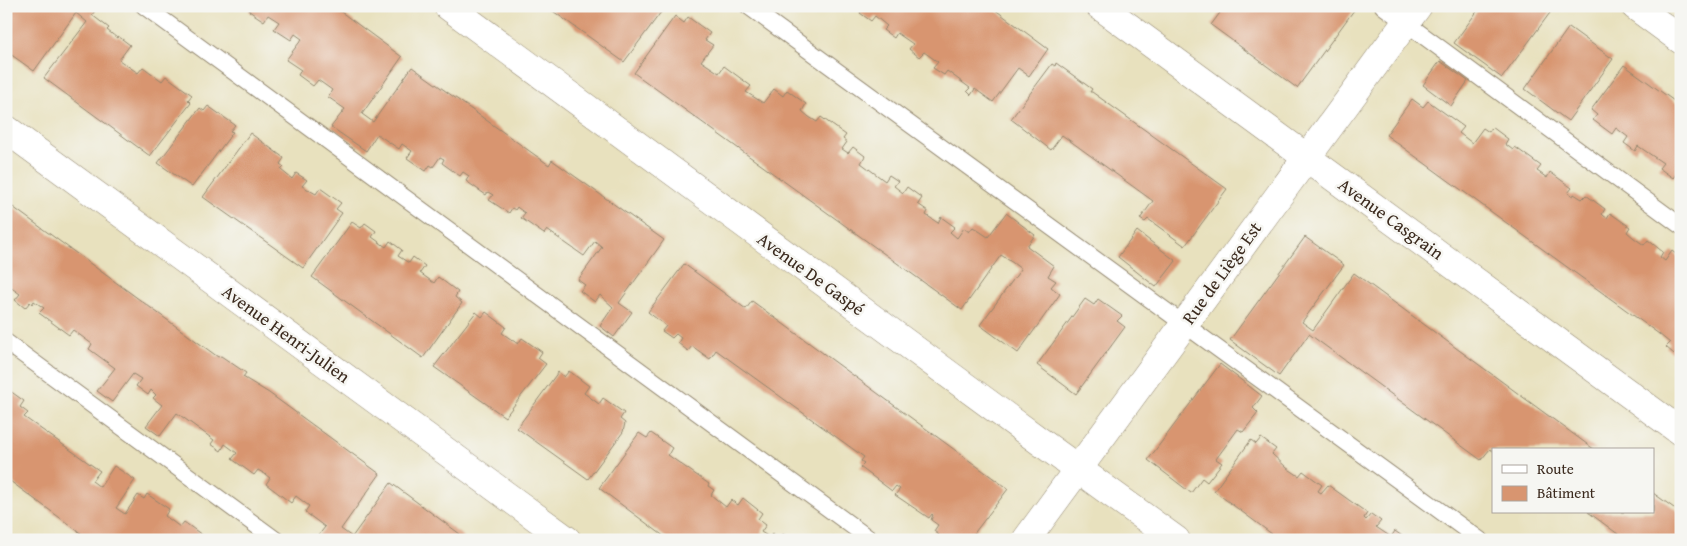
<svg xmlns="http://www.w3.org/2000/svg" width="1687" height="546" viewBox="0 0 1687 546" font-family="'Gentium Book Plus',serif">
<rect width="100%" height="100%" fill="#f6f6f2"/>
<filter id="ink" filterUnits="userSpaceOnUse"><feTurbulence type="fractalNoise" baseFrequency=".02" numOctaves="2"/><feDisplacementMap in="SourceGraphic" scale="10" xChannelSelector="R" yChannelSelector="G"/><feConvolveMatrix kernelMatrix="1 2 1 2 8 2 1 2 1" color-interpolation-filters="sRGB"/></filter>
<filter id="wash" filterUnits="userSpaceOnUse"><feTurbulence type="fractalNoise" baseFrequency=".0096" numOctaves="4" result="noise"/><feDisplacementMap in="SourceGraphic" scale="20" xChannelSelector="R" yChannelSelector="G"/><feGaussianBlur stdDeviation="1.12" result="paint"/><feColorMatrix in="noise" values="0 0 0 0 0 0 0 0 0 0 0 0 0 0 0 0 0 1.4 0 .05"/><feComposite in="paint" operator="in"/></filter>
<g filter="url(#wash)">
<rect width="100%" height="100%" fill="#e8e1be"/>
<g id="blocks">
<g fill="#d89570">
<polygon points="6,6 98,6 92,15 109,28 107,30 117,38 118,36 130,45 119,60 138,73 143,67 162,81 166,76 192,95 188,100 191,103 150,156 44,78 87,22 76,13 34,71 6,51"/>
<polygon points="251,6 333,6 402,57 362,114 373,122 412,67 549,165 552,160 664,240 619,303 632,312 614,337 600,326 613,307 600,295 595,302 580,291 585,285 578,280 602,247 595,241 584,256 547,230 544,234 521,218 525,213 518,208 517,207 515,210 512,208 509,213 489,200 493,195 488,192 486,195 466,181 469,176 463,172 460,176 442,163 444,159 440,157 433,167 430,165 426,171 407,158 412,151 402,144 399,149 377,134 366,151 331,127 345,109 328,97 332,90 318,80 313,86 298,75 301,70 286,60 302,39 295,34 291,40 274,29 279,22 268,15 264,21 249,11"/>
<polygon points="552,6 662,6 664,8 624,62 550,9"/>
<polygon points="865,6 990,6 1048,49 1029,76 1018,68 993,102 975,89 971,95 967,91 970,88 947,71 944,75 933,68 938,62 924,52 919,57 909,49 913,44 897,33 894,38 883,30 887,26 875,16 871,21 860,13"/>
<polygon points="1225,6 1357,6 1297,88 1211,25"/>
<polygon points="1481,6 1555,6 1502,78 1454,43"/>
<polygon points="675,16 684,23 688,17 710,33 705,40 713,45 701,61 719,73 724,66 751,86 746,92 763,103 774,89 783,96 787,90 806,104 802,111 809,117 817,122 821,117 846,135 843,139 847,142 842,149 848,153 853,147 865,156 861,163 885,181 889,175 898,181 894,186 903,193 907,187 922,198 918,204 928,211 926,215 938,223 941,217 955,227 950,232 957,238 964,228 969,232 973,227 988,237 1006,213 1035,235 1027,246 1054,266 1048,276 1056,281 1051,287 1060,294 1018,353 980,325 1021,269 1013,263 1001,255 962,310 634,73"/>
<polygon points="1569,27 1613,59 1568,121 1525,89"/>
<polygon points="1440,61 1468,81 1451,106 1423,85"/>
<polygon points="1056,63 1092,89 1090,92 1092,92 1227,189 1185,246 1148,219 1145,222 1140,219 1153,201 1062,135 1051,150 1011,119 1052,64 1055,66"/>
<polygon points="1624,65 1681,106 1681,176 1677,173 1673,178 1659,168 1663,163 1638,146 1635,151 1624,143 1628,137 1616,128 1612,134 1593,120 1597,115 1591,110"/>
<polygon points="1412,99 1423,107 1428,101 1464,127 1459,133 1472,143 1483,128 1489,132 1492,127 1508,139 1505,144 1513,150 1515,147 1541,166 1537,171 1540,173 1547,178 1550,172 1572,188 1568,193 1573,196 1574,194 1582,199 1586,195 1605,209 1602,214 1604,216 1607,218 1610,213 1630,227 1627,232 1634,238 1644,245 1648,240 1663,252 1660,257 1665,261 1672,251 1681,258 1681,351 1678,349 1674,354 1666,347 1670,343 1659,334 1386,135"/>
<polygon points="208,106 235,125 230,131 233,132 192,187 158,163 200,108 204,111"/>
<polygon points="250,133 284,158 280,164 284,167 281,170 292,179 296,173 307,180 302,186 316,194 320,188 341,203 336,209 342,213 303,268 203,197"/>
<polygon points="6,202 218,357 221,356 246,373 243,377 269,393 380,474 341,529 352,537 391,483 464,537 462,540 315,540 325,527 305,512 309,506 296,496 291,503 266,484 270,478 265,474 258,470 254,475 232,459 237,453 225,444 221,451 211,444 214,440 177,413 160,436 146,426 162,405 153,398 156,395 151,390 148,395 136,386 141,379 133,374 112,402 97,391 115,368 89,349 92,344 73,330 69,335 39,313 44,308 34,301 32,304 30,302 25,308 15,300 20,294 6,284"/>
<polygon points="352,222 361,228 365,223 376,231 372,237 386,247 390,241 402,250 398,256 409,263 413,257 425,266 420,273 434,283 438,277 458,292 455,297 462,303 423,358 312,277"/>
<polygon points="1137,231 1176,261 1156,287 1118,257"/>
<polygon points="1305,237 1344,265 1302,322 1313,330 1354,273 1595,450 1493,450 1493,451 1490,449 1481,460 1309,334 1279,376 1230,340"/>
<polygon points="684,264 746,309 752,301 1008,489 969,540 936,540 939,535 934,531 938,525 931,520 933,515 932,514 929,518 895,495 900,489 896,486 892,491 860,467 864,463 861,461 864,457 716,350 710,359 692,346 688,351 678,343 681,338 676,334 672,338 662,331 666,326 648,312"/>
<polygon points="1085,299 1094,305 1098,299 1122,316 1117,321 1125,327 1076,394 1037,365"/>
<polygon points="476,312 482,317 486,312 506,327 502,333 518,344 522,338 542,352 538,358 546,364 505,417 434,367"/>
<polygon points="1220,364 1262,396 1253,408 1258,413 1243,432 1238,429 1216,459 1222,463 1207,482 1202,478 1191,493 1148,460"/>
<polygon points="569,371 589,386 584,393 599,404 603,398 624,413 620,419 625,423 623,432 588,479 517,428 558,372 564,377"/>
<polygon points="6,388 24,401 20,407 28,413 24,417 100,471 92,481 100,487 114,466 135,480 116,508 125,514 138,495 144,499 147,494 169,509 165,516 180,527 184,522 209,540 90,540 6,478"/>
<polygon points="639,433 647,438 651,433 672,448 668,455 709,484 708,486 714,490 711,495 726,507 731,500 738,505 743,498 762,513 758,519 766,525 761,532 769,537 772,534 780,539 783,534 791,540 669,540 599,488"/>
<polygon points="1261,438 1276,449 1272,454 1287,468 1299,476 1303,471 1322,485 1318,491 1321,493 1328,485 1367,513 1364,518 1366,520 1371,514 1381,521 1376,527 1391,537 1395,531 1406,539 1405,540 1280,540 1214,491 1251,440 1256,444"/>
<polygon points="1653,493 1681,513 1681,540 1626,540 1588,512 1653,512"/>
</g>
</g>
</g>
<g filter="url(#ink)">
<use href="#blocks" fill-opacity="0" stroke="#92866e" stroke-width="1"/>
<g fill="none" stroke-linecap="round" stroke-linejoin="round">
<defs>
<g id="lane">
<polyline points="144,6 871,540"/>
<polyline points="748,6 1480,540"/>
<polyline points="1383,6 1681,226"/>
<polyline points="6,342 276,540"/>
</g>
<g id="street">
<polyline points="448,6 1038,440 1176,540"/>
<polyline points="1100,6 1681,432"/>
<polyline points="1635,6 1681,40"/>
<polyline points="6,129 567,540"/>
<polyline points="1026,540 1418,6"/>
</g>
</defs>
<use href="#lane" stroke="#92866e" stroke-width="18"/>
<use href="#street" stroke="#92866e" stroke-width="29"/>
<use href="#lane" stroke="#fff" stroke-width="16"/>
<use href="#street" stroke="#fff" stroke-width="28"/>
</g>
</g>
<g text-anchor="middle" stroke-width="5" stroke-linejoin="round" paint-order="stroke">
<g font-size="18" fill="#3b2a1e" stroke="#f6f6f2">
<text transform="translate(1391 219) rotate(36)" y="6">Avenue Casgrain</text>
<text transform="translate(1222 273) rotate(-54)" y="6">Rue de Liège Est</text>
<text transform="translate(811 274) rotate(36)" y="6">Avenue De Gaspé</text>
<text transform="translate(286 334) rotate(36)" y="6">Avenue Henri-Julien</text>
</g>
</g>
<rect width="1687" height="546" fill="none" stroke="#f6f6f2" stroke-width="25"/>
<rect x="1492" y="448" width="162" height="65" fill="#f6f6f2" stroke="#aba49d"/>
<rect x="1502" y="465" width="25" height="8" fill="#ffffff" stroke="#aba49d"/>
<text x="1537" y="474" font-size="15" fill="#3b2a1e">Route</text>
<rect x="1502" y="486" width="25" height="15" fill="#d89570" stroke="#aba49d"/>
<text x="1537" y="498" font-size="15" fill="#3b2a1e">Bâtiment</text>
</svg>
